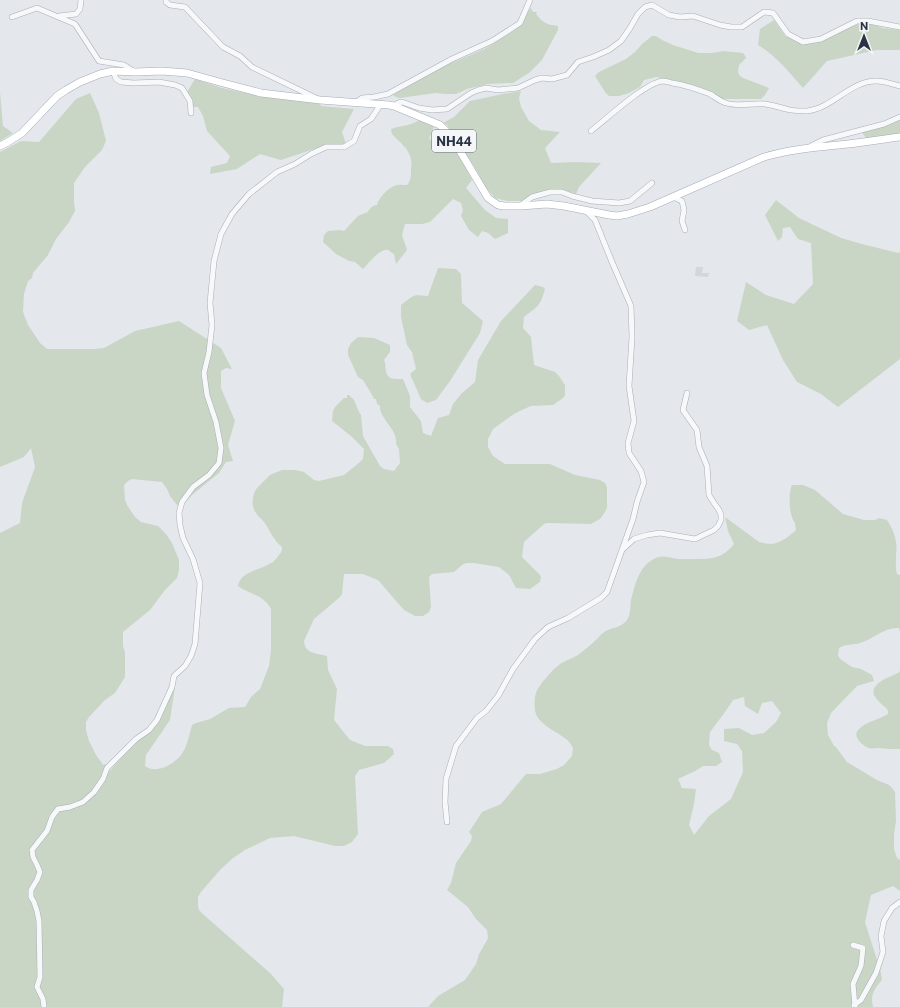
<svg xmlns="http://www.w3.org/2000/svg" width="900" height="1007" viewBox="0 0 900 1007" font-family="Commissioner,sans-serif">
<rect width="100%" height="100%" fill="#e4e7ec"/>
<polygon fill="#d2d6de" points="696,267 703,267 702,273 709,273 708,277 695,276"/>
<g fill="#c9d6c5" fill-rule="evenodd">
<path d="M531,8L533,12H537L536,14C540,19 544,23 551,25C553,25 555,25 558,26V30L542,60L529,73L513,83L488,84L467,89L456,94H445L435,93L400,98L396,97L393,95L430,72L482,50L493,44L519,27L530,9Z"/>
<path d="M774,20L785,36L798,41H813L859,24H872L883,28L900,30V50H877L827,61L803,88C789,72 776,56 758,45L760,29Z"/>
<polygon points="652,36 656,36 664,41 673,45 698,53 712,53 723,51 743,53 746,57 746,58 739,65 738,71 739,75 743,78 769,88 765,95 761,99 724,99 674,80 667,80 657,77 644,80 640,87 629,93 619,96 609,96 605,92 595,76 599,72 626,59 635,52 642,44"/>
<polygon points="195,79 222,88 264,97 320,103 321,106 354,109 342,132 346,144 326,145 281,160 260,154 237,169 210,174 211,167 227,163 230,156 207,131 203,116 198,107 193,107 187,92"/>
<polygon points="521,91 519,98 521,107 529,121 541,130 560,132 545,148 551,163 576,162 601,163 579,187 576,194 564,190 551,189 529,197 521,201 507,201 495,198 486,188 474,166 447,125 443,123 454,117 470,101 503,94"/>
<polygon points="0,92 3,126 13,133 0,141"/>
<path d="M90,93L99,113L106,141L102,150L85,167L74,183V201L75,211L69,222L56,239L48,255L33,273L32,278L28,281L24,294L23,312L28,325L40,343L47,349H94L104,348L135,331L179,321L221,348L232,369L226,368L221,371V388L235,421L228,445L233,461L226,462L219,473L192,495L183,505H177L170,496L167,489L162,482L132,479L128,481L124,485L125,500L127,505L135,517L141,522L158,526L166,534L172,543L179,560V570L177,578L165,590L150,610L123,632V646L125,652V677L115,693L105,700L89,717L86,722V730L89,741L96,755L102,763L103,765L106,764V775L131,747L140,738L165,707L176,680L170,720L146,755L145,766C157,775 177,763 183,752C187,745 190,733 192,725L196,723L210,719L229,708L245,707L251,697L260,689L269,666L271,650V609C263,594 250,595 238,586C240,571 261,570 271,563C274,562 276,559 278,556C281,553 282,552 282,547C273,540 270,530 264,522C261,518 255,514 254,509C251,503 253,493 257,488L270,475L282,470H296L304,472L314,480L319,481L344,475L360,462L363,459L364,449L351,436L332,421L333,411L335,407L344,398H347V395H349L354,400L359,412L361,415L363,436L380,466L384,469L394,471L400,463L399,449L396,444C398,432 385,423 381,412C380,410 380,408 380,406L377,404L376,399H374L372,395L363,380L358,377L348,355V349L351,343L358,337L374,338L390,345V352L384,360C386,364 385,367 386,371C387,380 395,379 403,379L410,396V407L421,421L423,433L431,436L438,418L449,415L453,404L462,393L475,382L478,360L501,321L535,285L543,287L545,289C540,307 538,306 524,317L523,328L531,337L534,365L555,372L559,376L565,385V395L563,398L553,405L531,406L524,409L514,414L493,429L488,439V447L493,456L505,464H550L575,475L600,480L605,483L607,487V508L605,512L600,519L591,524L547,523L544,524L524,542L522,557L541,576L540,582L530,589L516,588L509,575L499,567L474,563H466L462,565L454,572L432,574L429,577L431,607L429,612L423,616H415L404,610L378,580L363,574H344L342,594L340,597L314,619L304,641C305,654 316,653 327,656L328,670L337,689L334,720L350,740L365,746H388L393,749L394,754L384,763L359,770L355,776L358,834L352,842L344,846H335L294,836L270,838L245,850L233,858L221,869L201,892L198,897V906L199,910L204,915L270,973L284,989L282,1007H0V533L20,523L22,503L35,467L31,448L24,457L0,467V152L21,141L39,142L76,99Z"/>
<polygon points="900,119 900,135 868,141 861,131"/>
<path d="M419,120L434,127L429,138L433,143L452,142L472,180L466,188L485,210L496,218L508,219V233L495,239L488,233L482,231L478,237L469,230L461,216L463,210L461,203L453,199L430,222L422,224H405L402,235L407,250L396,264L394,254C393,254 389,250 388,250C380,248 368,264 363,269L355,262L349,261L336,254L323,242L324,235L328,231L340,230L344,231L358,216L368,212C369,209 373,205 377,205C378,199 388,188 394,186C398,184 403,185 407,185C411,181 411,175 411,170C411,167 412,163 411,160C410,149 399,142 392,134L391,129C401,125 409,127 419,120Z"/>
<polygon points="776,200 799,218 841,238 862,244 898,253 900,252 900,359 838,407 821,394 797,382 783,360 767,325 749,330 737,321 746,282 766,295 794,304 813,284 811,243 798,239 790,227 783,228 782,237 778,241 765,215"/>
<path d="M438,268L456,269L461,274L462,303L483,321L480,333L450,381L436,400L427,403L421,399L410,374L416,369L412,352L407,345L401,317V305C414,295 412,294 428,296Z"/>
<path d="M792,485H803L815,490L843,514L864,520H875L879,518L887,520C894,531 898,541 896,555C896,562 895,567 897,574L900,575V632L899,628C884,627 874,639 860,643C853,645 845,644 839,648L838,655L840,659L852,667L861,669L872,675L874,681L857,686L831,713L827,723L828,735L834,746L836,747L841,754L847,762L877,780L889,785L892,788L895,792L896,821L894,834V849L897,858L900,860V891L893,886L871,895L865,922L877,960L879,961L882,980C874,989 870,995 873,1007H428L438,996L465,980L476,964L479,954L486,942L488,938L487,930L476,919L468,907L447,890L451,883L456,863L471,841L472,836L469,832L482,812L501,804L526,774H540L557,769L564,765L572,756L573,748C571,745 569,741 566,739C557,732 542,726 537,716C534,712 534,697 536,693C538,686 553,669 559,665C565,660 572,659 578,655C584,650 591,645 597,639C599,637 601,634 603,633C610,627 620,629 627,620C631,614 630,607 631,600C635,585 639,566 654,559C662,554 669,558 678,559C684,559 690,559 696,559C712,559 723,558 734,544L728,531L725,517L759,542C764,543 771,545 776,543C782,542 792,534 796,530L795,523C789,516 788,493 792,485ZM744,697L745,706L758,714L762,703L772,701L781,713L776,722L764,733L752,735L739,728L724,729V741L737,744L742,751L743,772L731,799L709,816L694,835L689,825L694,804L696,789L682,788L678,779L695,771L703,766H716L722,762L719,753L712,750L709,745L710,732L725,712L733,700Z"/>
<path d="M900,671V749C893,749 886,749 878,748C876,748 871,749 869,748C863,746 852,737 858,730C866,721 879,720 888,714V711L887,709C883,705 876,700 874,695C870,683 890,677 898,673Z"/>
</g>
<g fill="none" stroke-linecap="round" stroke-linejoin="round">
<defs>
<g id="minor">
<polyline points="166,0 166,2 170,5 185,7 223,47 240,56 252,67 316,98"/>
<polyline points="59,16 76,14 80,9 81,0"/>
<polyline points="12,17 37,8 75,24 99,61 124,65 135,72"/>
<polyline points="113,71 116,79 121,82 134,83 159,82 175,85 182,88 190,101 191,113"/>
<polyline points="356,102 362,98 374,97 388,94 452,59 492,41 520,23 530,0"/>
<polyline points="394,106 398,103 402,102 419,108 432,110 447,109 471,93 478,90 486,88 498,90 518,88 535,80 542,78 552,79 567,75 578,62 593,57 609,50 621,41 630,28 638,14 645,7 652,5 669,15 680,17 693,16 720,25 731,27 742,27 764,12 773,13 788,34 803,42 821,39 857,21 868,21 900,27"/>
<path d="M591,131C605,120 646,82 663,81C666,81 669,82 672,83C685,85 697,89 710,94C715,97 720,101 726,103C738,107 753,103 765,104C772,105 779,107 786,109C792,111 800,111 807,111C833,108 850,81 876,81C884,81 892,84 900,86"/>
<polyline points="811,146 823,140 884,124 900,117"/>
<polyline points="673,197 682,201 684,210 682,221 685,230"/>
<polyline points="521,205 532,197 550,192 562,192 572,196 592,201 619,203 630,201 652,183"/>
<polyline points="623,549 634,539 647,535 660,533 695,539 714,530 718,526 721,520 721,515 719,510 714,503 709,495 707,466 699,447 697,430 687,416 683,410 687,393"/>
<polyline points="447,822 445,802 446,779 456,746 477,718 486,711 498,696 513,669 535,639 548,627 568,618 601,598 607,592 633,519 637,502 644,482 641,471 629,453 628,443 634,421 629,386 632,337 631,306 612,262 595,220 586,211"/>
<polyline points="853,945 863,948 861,966 853,984 855,1006"/>
<polyline points="854,1005 861,1000 876,973 883,952 881,936 884,921 892,908 900,902"/>
<polyline points="44,1007 43,999 37,987 40,977 39,921 37,911 34,902 31,897 31,890 37,880 40,872 37,865 33,857 32,850 47,831 52,817 58,809 70,807 83,802 94,792 103,779 107,768 136,739 149,730 157,720 172,687 174,676 185,666 191,656 195,644 200,583 193,559 183,538 180,525 179,513 182,502 193,487 209,475 219,463 221,448 216,422 207,395 204,373 209,352 212,325 210,303 214,261 221,234 232,214 249,194 277,172 295,164 311,154 326,147 344,147 354,141 360,126 371,119 381,104"/>
</g>
<path id="major" d="M0,146L8,142L22,133L57,96L66,90L80,82L100,74L113,71L135,72L162,71L187,73L223,83L261,93L320,100L389,105L394,106L440,125L451,136L488,198L498,205L504,206H521L547,204L564,206L609,215L617,216L628,214L650,207L764,157C791,149 820,147 848,144C866,142 883,139 900,137"/>
</defs>
<use href="#minor" stroke="#a9aeb7" stroke-width="6"/>
<use href="#major" stroke="#a3abb8" stroke-width="8"/>
<use href="#minor" stroke="#f7f8fa" stroke-width="5"/>
<use href="#major" stroke="#fff" stroke-width="7"/>
</g>
<g text-anchor="middle" stroke-width="4" stroke-linejoin="round" paint-order="stroke">
<rect fill="#f4f6f9" stroke="#676e7b" stroke-width="1" x="432" y="130" width="44" height="22" rx="3"/>
<g font-size="13" font-weight="bold" fill="#2b3445">
<text x="454" y="146">NH44</text>
</g>
</g>
<g transform="translate(864 36)" stroke="#f4f6f9" stroke-width="3" paint-order="stroke">
<path d="M0-3L7 15L0 10L-7 15Z" fill="#2b3445"/>
<text y="-6" font-size="11" font-weight="bold" text-anchor="middle" fill="#2b3445">N</text>
</g>
</svg>
